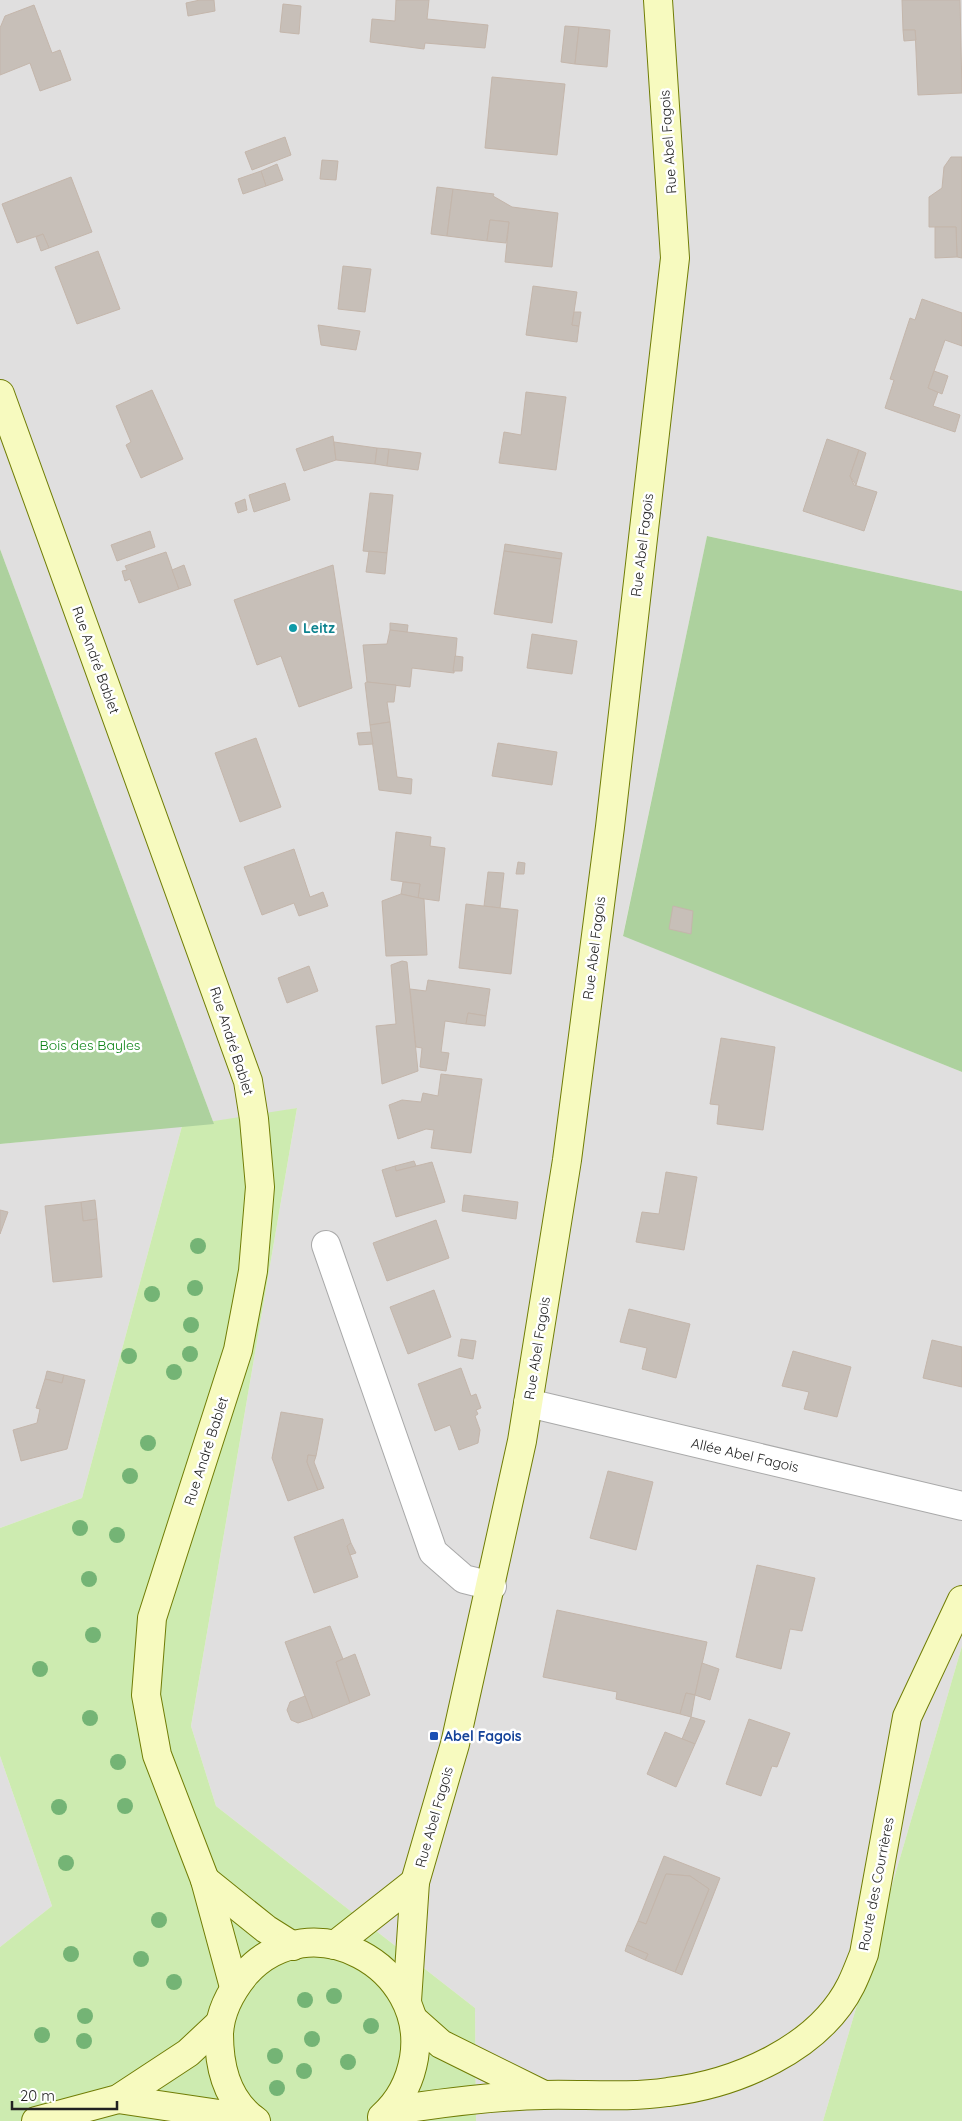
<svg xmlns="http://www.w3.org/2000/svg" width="962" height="2121" viewBox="0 0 962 2121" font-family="Quicksand,sans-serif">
<rect width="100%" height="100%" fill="#f2efe9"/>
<g fill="#e0dfdf">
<polygon points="0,0 962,0 962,591 707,536 623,935 962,1072 962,1646 823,2121 476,2121 475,2008 216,1806 191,1726 297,1108 214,1124 0,549"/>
<polygon points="182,1126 82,1498 0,1528 0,1144"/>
<polygon points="0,1756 52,1906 0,1947"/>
</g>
<g fill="#cdebb0">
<polygon points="297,1108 191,1726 216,1806 475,2008 476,2121 0,2121 0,1947 52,1906 0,1756 0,1528 82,1498 182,1126"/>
<polygon points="962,1646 962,2121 823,2121"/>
</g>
<g fill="#add19e">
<polygon points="707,536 962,591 962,1072 623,936"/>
<polygon points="0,549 214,1124 0,1144"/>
</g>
<g fill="#c7bfb8" stroke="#c4b6ab">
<polygon points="200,0 214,0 215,11 188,16 186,3"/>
<polygon points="396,0 429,0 427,19 488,25 485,48 425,43 424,49 370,42 372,19 395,21"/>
<polygon points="902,0 960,0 962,93 918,95 915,30 903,30"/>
<polygon points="283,4 301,6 299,34 280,32"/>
<polygon points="34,5 52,53 60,50 71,80 40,91 30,63 0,75 0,28 5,16"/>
<polygon points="565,26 579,27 575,64 561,62"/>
<polygon points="579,27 610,30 607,67 575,64"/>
<polygon points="903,30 915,30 916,40 904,41"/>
<polygon points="492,77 565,84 557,155 485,148"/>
<polygon points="285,137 291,155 252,170 245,152"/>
<polygon points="951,157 962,157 962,258 957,257 956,227 929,227 929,197 942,188 944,167"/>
<polygon points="322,160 338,161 336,180 320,179"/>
<polygon points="277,164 283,180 266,186 261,171"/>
<polygon points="261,171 266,186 243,194 238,179"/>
<polygon points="71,177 92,232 49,248 43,234 17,243 2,204"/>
<polygon points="437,187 453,189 447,236 431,234"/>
<polygon points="453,189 494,194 493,196 512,207 558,213 552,267 505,262 509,222 490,220 487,241 447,236"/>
<polygon points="490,220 509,222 506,243 487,241"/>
<polygon points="935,227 956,227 957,257 935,258"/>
<polygon points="43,234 49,248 41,251 36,237"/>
<polygon points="98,251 120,309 77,324 55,267"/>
<polygon points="343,266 371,269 365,312 338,309"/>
<polygon points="533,286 577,292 572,325 579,326 577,342 526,335"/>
<polygon points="922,299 962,313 962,346 945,340 928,388 938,392 933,406 960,415 955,432 885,408 894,380 890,379 910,318 915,320"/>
<polygon points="574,312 581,312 579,326 572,325"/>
<polygon points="318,325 360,331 356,350 321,345"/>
<polygon points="934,371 948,376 942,394 928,388"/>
<polygon points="152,390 183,459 141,478 126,445 131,442 116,406"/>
<polygon points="526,392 566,397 556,470 499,463 504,432 521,435"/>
<polygon points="333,436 336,460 304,471 296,449"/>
<polygon points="827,439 859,450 850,476 854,485 877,492 864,531 803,511"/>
<polygon points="334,442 377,448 375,464 336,460"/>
<polygon points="377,448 389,449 387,466 375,464"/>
<polygon points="389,449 421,453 418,470 387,466"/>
<polygon points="859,450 866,453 856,485 850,476"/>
<polygon points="285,483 290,500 254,512 249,495"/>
<polygon points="370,493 393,495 387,553 363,551"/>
<polygon points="245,499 247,510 238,513 235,503"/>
<polygon points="150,531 155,547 117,561 111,545"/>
<polygon points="505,544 562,553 561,559 504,551"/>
<polygon points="369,551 387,553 385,574 366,572"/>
<polygon points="504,551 561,559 552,623 494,614"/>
<polygon points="166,552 179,589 139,603 130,579 125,581 122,571 127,570 125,566"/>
<polygon points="184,565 191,585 179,589 172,570"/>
<polygon points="333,565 352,688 299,707 281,656 257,665 234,600"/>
<polygon points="390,623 408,625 407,633 390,630"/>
<polygon points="390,630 457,638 454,673 412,668 410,687 367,682 363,645 387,644"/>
<polygon points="532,634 577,641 572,674 527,668"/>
<polygon points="455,656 463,657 462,671 453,671"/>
<polygon points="367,682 396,685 394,702 387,702 390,722 370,725 365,683"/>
<polygon points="390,722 397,777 412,779 411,794 379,790 370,725"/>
<polygon points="371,732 373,744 359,745 357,733"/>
<polygon points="256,738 281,807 240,822 215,753"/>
<polygon points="498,743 557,752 552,785 492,776"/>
<polygon points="396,832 431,837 430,846 445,848 439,901 418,898 420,884 391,880"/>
<polygon points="294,849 310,897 323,892 328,906 299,916 294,903 262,915 244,867"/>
<polygon points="518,862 525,863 524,874 516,874"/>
<polygon points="488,872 504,873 500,908 484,906"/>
<polygon points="403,882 420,884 418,898 401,894"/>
<polygon points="401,894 424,899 427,955 386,956 382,901"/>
<polygon points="466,904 518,910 511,974 459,968"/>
<polygon points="673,906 693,911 691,934 669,929"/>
<polygon points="402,961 407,962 418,1071 382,1084 376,1026 396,1024 391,965"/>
<polygon points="309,966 318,991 287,1003 278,978"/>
<polygon points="428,980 490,989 486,1016 468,1013 466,1024 445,1021 441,1052 449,1053 446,1071 420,1067 422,1048 416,1047 410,989 426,991"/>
<polygon points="468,1013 486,1016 485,1026 466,1024"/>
<polygon points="721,1038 775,1047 763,1130 717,1124 719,1105 710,1104"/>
<polygon points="441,1074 482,1079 471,1153 431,1148 434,1130 426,1129 398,1139 389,1105 402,1100 421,1102 423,1093 438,1096"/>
<polygon points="414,1161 416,1166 396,1171 395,1166"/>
<polygon points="432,1162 445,1202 396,1217 382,1170 395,1166 396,1171"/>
<polygon points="666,1172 697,1177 684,1250 636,1242 642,1212 659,1214"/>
<polygon points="464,1195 518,1202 516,1219 462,1211"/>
<polygon points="95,1200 97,1219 83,1221 81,1202"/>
<polygon points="81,1202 83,1221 97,1219 102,1277 53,1282 45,1206"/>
<polygon points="0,1210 8,1212 0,1234"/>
<polygon points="436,1220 449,1258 387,1281 373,1243"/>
<polygon points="434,1290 451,1337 408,1354 390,1307"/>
<polygon points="629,1309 690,1324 676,1378 642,1369 647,1348 620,1342"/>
<polygon points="461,1339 476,1341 473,1359 458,1356"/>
<polygon points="932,1340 962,1347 962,1387 923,1378"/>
<polygon points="793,1351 851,1367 837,1417 804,1409 809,1392 782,1386"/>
<polygon points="461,1368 471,1396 476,1394 481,1408 476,1410 478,1414 475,1416 480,1430 478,1443 459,1450 450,1425 435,1431 418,1384"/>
<polygon points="47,1371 64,1375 62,1383 45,1379"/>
<polygon points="64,1375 85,1380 67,1449 21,1461 13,1430 37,1423 40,1409 36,1408 45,1379 62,1383"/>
<polygon points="281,1412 323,1419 316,1456 308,1455 307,1462 318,1490 288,1501 272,1458"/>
<polygon points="308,1455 316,1456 314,1462 324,1488 318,1490 307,1462"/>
<polygon points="608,1471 653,1482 636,1550 590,1538"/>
<polygon points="343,1519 351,1543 347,1546 358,1577 314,1593 294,1537"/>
<polygon points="351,1543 356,1553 350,1555 347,1546"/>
<polygon points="757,1565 815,1578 802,1631 790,1629 781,1669 736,1657"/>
<polygon points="557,1610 707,1642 695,1695 686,1693 680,1714 616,1699 617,1692 543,1677"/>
<polygon points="330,1626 343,1659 336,1662 350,1703 313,1718 285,1642"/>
<polygon points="355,1654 370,1695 350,1703 336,1662"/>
<polygon points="702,1663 719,1669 710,1700 695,1695"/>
<polygon points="686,1693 695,1695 691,1717 680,1714"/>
<polygon points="305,1696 313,1718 298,1723 291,1720 287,1710 290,1702"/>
<polygon points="691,1717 705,1721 695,1744 682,1739"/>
<polygon points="749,1719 790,1733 777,1767 772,1766 761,1796 726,1784"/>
<polygon points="665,1732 695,1744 676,1787 647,1774"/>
<polygon points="664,1856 720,1878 682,1975 675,1972 709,1889 690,1876 666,1874 646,1924 638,1921"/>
<polygon points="666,1874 690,1876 709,1889 675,1972 645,1960 648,1954 627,1945 638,1921 646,1924"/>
<polygon points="627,1945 648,1954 645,1960 625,1951"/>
</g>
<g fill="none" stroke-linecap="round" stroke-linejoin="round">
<defs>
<g id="street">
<polyline points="326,1245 433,1552 464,1579 492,1586"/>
<polyline points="528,1403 962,1506"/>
</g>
<g id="secondary">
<polyline points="0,394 248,1081 254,1119 260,1187 253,1271 238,1350 152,1618 146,1695 157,1755 205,1880 234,1987"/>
<polyline points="205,1880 266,1929 293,1946"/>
<polyline points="335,1945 415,1882"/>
<polyline points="407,2001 415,1882 455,1744 522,1441 567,1160 610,827 675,258 658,0"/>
<polyline points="414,2020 441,2044 542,2094"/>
<polyline points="118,2099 253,2119"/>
<path d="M389,2111C440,2103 492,2096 544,2095C585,2094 627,2098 668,2092C736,2084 819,2049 851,1985C856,1975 860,1964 864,1954L907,1717L962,1600"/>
<polyline points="36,2121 118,2099 188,2053 220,2023"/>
<path d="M256,2121C227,2101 219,2067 219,2034C220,2010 231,1991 246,1973C311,1902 429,1966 414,2058C410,2081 399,2102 382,2117"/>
</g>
</defs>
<use href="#street" stroke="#a9a9a9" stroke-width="30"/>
<use href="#secondary" stroke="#707d05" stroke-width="30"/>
<use href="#street" stroke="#fff" stroke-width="28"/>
<use href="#secondary" stroke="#f7fabf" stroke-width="28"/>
</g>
<g fill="#74b475">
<circle cx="198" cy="1246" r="8"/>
<circle cx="195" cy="1288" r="8"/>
<circle cx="152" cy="1294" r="8"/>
<circle cx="191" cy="1325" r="8"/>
<circle cx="190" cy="1354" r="8"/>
<circle cx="129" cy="1356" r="8"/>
<circle cx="174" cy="1372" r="8"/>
<circle cx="148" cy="1443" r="8"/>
<circle cx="130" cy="1476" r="8"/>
<circle cx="80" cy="1528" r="8"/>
<circle cx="117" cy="1535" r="8"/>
<circle cx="89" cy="1579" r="8"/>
<circle cx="93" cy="1635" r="8"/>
<circle cx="40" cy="1669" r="8"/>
<circle cx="90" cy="1718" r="8"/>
<circle cx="118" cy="1762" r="8"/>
<circle cx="125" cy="1806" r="8"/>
<circle cx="59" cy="1807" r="8"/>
<circle cx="66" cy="1863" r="8"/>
<circle cx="159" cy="1920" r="8"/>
<circle cx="71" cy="1954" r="8"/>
<circle cx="141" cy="1959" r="8"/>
<circle cx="174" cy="1982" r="8"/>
<circle cx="334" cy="1996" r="8"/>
<circle cx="305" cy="2000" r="8"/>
<circle cx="85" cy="2016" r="8"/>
<circle cx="371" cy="2026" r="8"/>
<circle cx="42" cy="2035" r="8"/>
<circle cx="312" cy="2039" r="8"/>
<circle cx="84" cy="2041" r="8"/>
<circle cx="275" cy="2056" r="8"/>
<circle cx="348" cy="2062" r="8"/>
<circle cx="304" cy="2071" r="8"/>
<circle cx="277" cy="2088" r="8"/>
</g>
<circle fill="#0f9aa8" stroke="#fff" stroke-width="2" cx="293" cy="628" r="5"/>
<rect fill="#1a4fb4" stroke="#fff" stroke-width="2" x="429" y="1731" width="10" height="10" rx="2.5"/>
<g text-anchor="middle" stroke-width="5" stroke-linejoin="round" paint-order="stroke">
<g font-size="14" fill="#222" stroke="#fff">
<text transform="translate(668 142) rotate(-94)" y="5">Rue Abel Fagois</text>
<text transform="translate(642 545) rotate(-83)" y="5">Rue Abel Fagois</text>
<text transform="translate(96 660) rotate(70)" y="5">Rue André Bablet</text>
<text transform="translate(594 948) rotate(-83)" y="5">Rue Abel Fagois</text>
<text transform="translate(232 1041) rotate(72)" y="5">Rue André Bablet</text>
<text transform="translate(537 1348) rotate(-81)" y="5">Rue Abel Fagois</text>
<text transform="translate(206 1451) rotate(-72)" y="5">Rue André Bablet</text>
<text transform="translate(745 1455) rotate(13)" y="5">Allée Abel Fagois</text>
<text transform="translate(434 1817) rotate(-74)" y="5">Rue Abel Fagois</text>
<text transform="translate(876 1884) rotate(-79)" y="5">Route des Courrières</text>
</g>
<g font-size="14" font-weight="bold" fill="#0d838f" stroke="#fff" text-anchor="start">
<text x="303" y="633">Leitz</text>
</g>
<g font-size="14" fill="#0c8416" stroke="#fff">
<text x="90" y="1050">Bois des Bayles</text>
</g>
<g font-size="14" font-weight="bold" fill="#164399" stroke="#fff" text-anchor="start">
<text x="444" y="1741">Abel Fagois</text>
</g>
</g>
<path d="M12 2101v8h105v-8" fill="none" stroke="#222222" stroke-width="2.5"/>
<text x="20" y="2101" font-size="15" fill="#222222" stroke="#ffffff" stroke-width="4" paint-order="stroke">20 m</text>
</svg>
